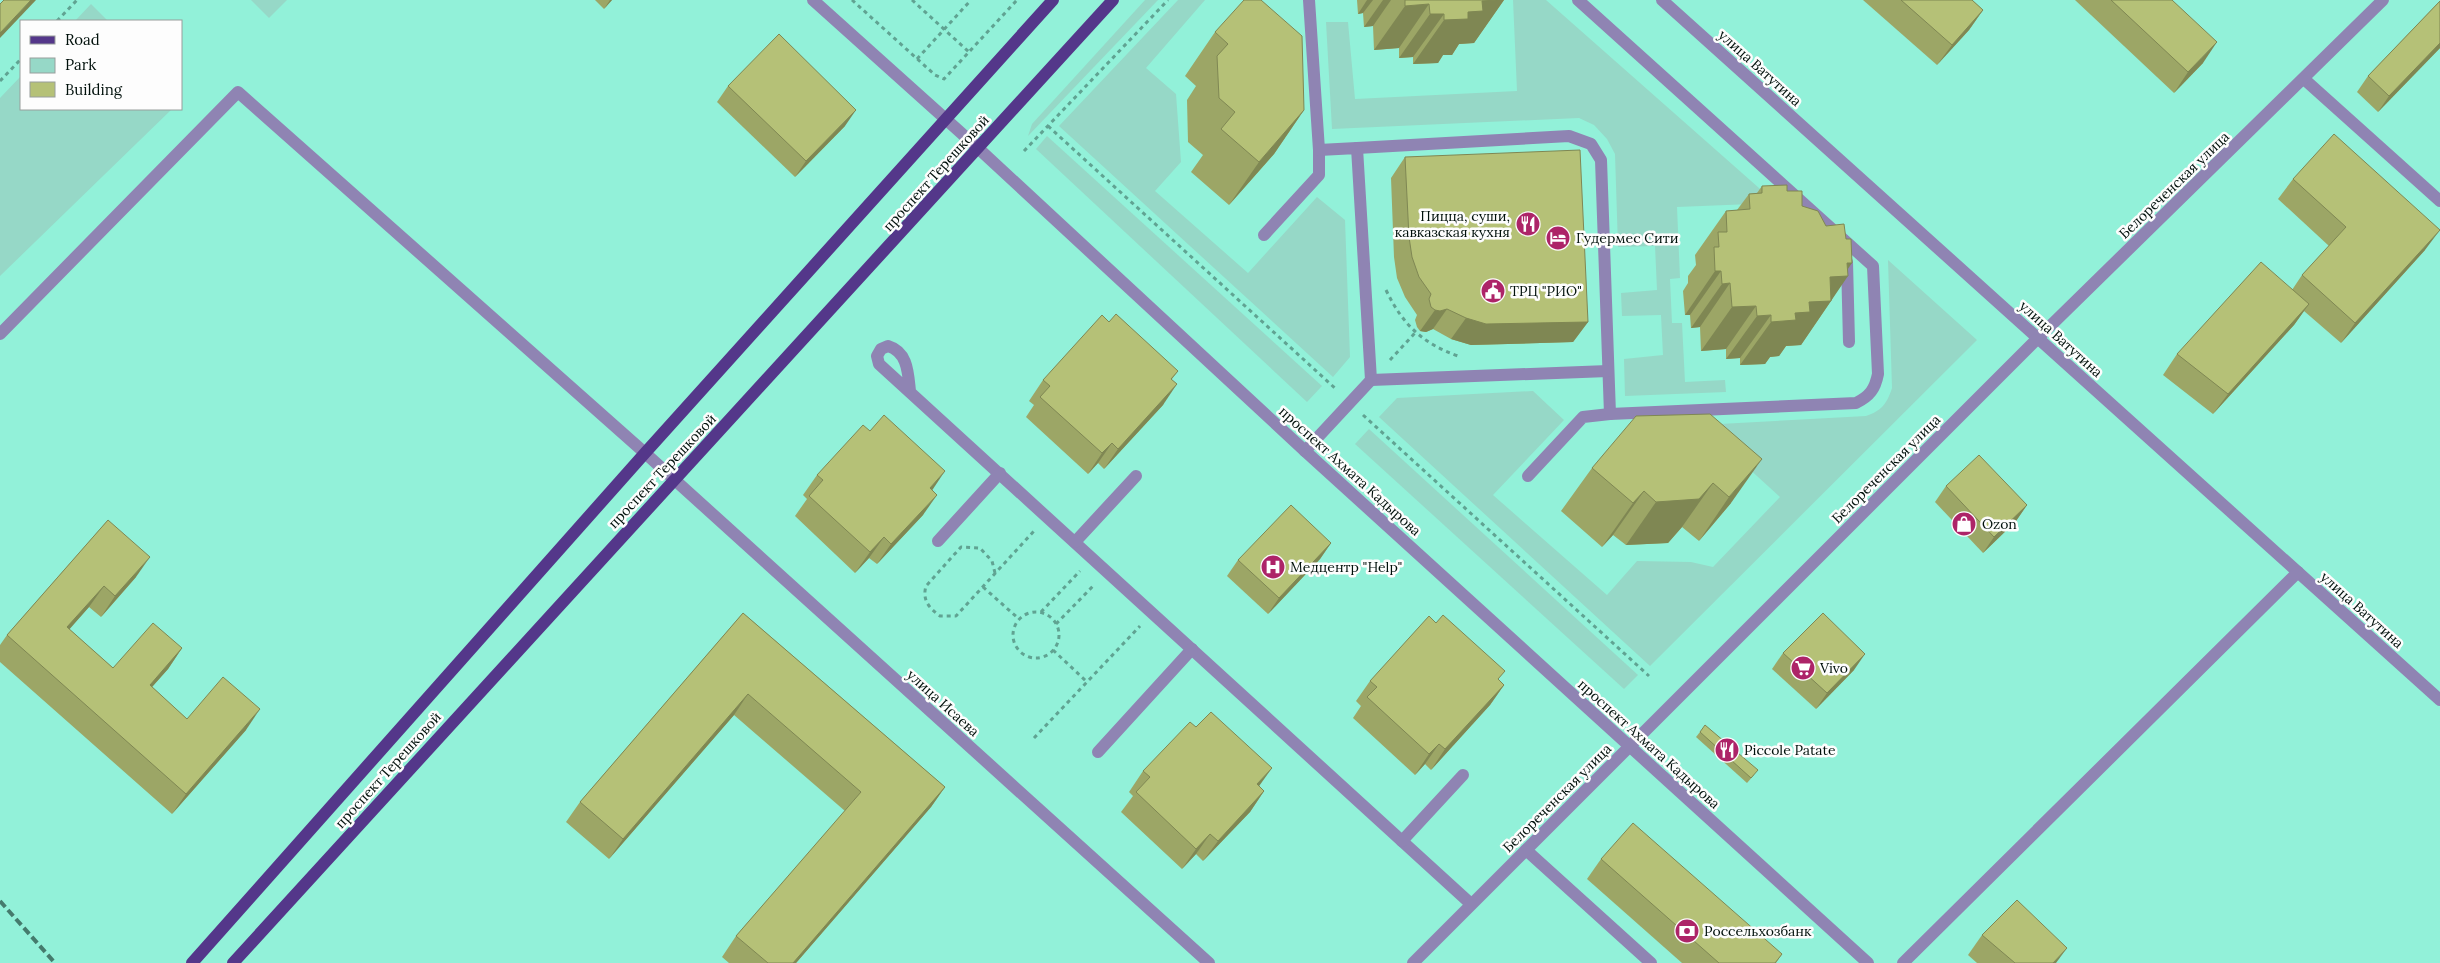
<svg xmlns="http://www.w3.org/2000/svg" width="2440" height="963" viewBox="0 0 2440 963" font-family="Lora,serif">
<rect width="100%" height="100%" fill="#92f1d9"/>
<g fill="#96d8c7">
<polygon points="251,0 287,0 269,18"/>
<polygon points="1145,0 1158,0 1028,136 1032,124"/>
<polygon points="1178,0 1205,0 1146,68 1176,94 1181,162 1155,191 1248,273 1317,197 1345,220 1350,357 1333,377 1059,126"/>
<polygon points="1513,0 1546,0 1776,203 1677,207 1680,278 1670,279 1672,323 1682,323 1685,382 1725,380 1726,392 1625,396 1624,359 1663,355 1661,315 1622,316 1621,293 1657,290 1655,246 1618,247 1615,154 1607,139 1594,125 1579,118 1332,129 1326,22 1348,22 1355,99 1517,91"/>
<polygon points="91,4 108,21 75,21"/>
<polygon points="21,76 21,109 172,109 0,276 0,98"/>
<polygon points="1047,136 1322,386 1307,402 1036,149"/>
<path d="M1888,260L1977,340L1650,666L1379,417L1397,398L1533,391L1564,420L1493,495L1607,595L1637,561L1691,562L1713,567L1780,497L1701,425L1866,416C1881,411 1887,404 1892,388Z"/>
<polygon points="1369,429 1638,675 1624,689 1355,444"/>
</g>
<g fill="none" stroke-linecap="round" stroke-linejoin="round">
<g stroke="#60a392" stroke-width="3" stroke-dasharray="4 4" stroke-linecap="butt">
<polyline points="852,0 935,75 944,79 1017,0"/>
<polyline points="912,0 969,52"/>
<polyline points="57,21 77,0"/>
<polyline points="917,59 971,0"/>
<polyline points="0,81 21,59"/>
<polyline points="1048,126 1337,390"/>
<polyline points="1024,151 1168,0"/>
<path d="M1386,290C1403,325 1422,343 1458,356"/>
<polyline points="1390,360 1415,333"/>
<polyline points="1363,415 1649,676"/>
<path d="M995,573L992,561L980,548L961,547L926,586C922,600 929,608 940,616H956L1034,531"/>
<polyline points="983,587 1019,619"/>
<polyline points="1041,612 1080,571"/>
<circle cx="1036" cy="635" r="23"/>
<polyline points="1056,624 1095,584"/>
<polyline points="1053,650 1087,682"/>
<polyline points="1034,738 1140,626"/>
</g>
<g stroke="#8f84b3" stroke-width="12">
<polyline points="813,0 979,149 1305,451 1868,963"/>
<polyline points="1662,0 2440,700"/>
<polyline points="2304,79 2440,201"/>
<polyline points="1357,148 1569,136 1591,144 1601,160 1610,414"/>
<polyline points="1264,235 1319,175 1319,150"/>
<polyline points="1847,262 1849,342"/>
<polyline points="0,334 238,92 645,453 1209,963"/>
<polyline points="1371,380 1608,371"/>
<path d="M910,391C908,373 908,352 888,346L881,349L877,356L879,364L1471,904"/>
<polyline points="1305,451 1371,380 1357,148 1319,150 1309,0"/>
<path d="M1528,476L1583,417L1610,414L1856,403C1870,396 1875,389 1878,374L1873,266L1578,0"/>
<polyline points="938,541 1000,473"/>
<polyline points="1075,542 1136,476"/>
<polyline points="1098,752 1192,649"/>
<polyline points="1402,841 1463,775"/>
<polyline points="1526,850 1651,963"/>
<polyline points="1413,963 2038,338 2383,0"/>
<polyline points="1903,963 2298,572"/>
</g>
<g stroke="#54378a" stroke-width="12">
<polyline points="192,963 645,453 1053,0"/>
<polyline points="233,963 1113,0"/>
</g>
<polyline stroke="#457b6d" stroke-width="4" stroke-dasharray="8 4" stroke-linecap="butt" points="0,901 55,963"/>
</g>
<g fill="#9ca666">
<polygon points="595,0 612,0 604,9"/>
<polygon points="1357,0 1504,0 1474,43 1459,44 1452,55 1443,55 1438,63 1413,64 1413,57 1399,58 1399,48 1374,50 1373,26 1364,27 1363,13 1358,14"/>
<polygon points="1863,0 1972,0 1983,10 1969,30 1937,65"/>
<polygon points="2075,0 2172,0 2203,63 2174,93"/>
<polygon points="2440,1 2440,48 2378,112 2357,92 2368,76"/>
<polygon points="1215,32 1304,110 1274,154 1229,205 1191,172 1203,155 1188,142 1187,100 1196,86 1185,76"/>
<polygon points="728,86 845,126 795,177 717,102"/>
<polygon points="1405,157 1588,322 1573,342 1471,345 1451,339 1433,329 1426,332 1420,331 1417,327 1415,320 1417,315 1405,297 1397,278 1394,257 1391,178"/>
<polygon points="2293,179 2425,250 2341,343 2304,311 2294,325 2213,414 2163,375 2177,354 2292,290 2302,275 2329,246 2278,199"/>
<polygon points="1762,186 1787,191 1802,206 1848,270 1831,301 1801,345 1786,346 1779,356 1770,357 1765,364 1740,365 1740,358 1726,359 1726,349 1701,351 1700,327 1691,328 1690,315 1685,315 1683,291 1688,283 1688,276 1696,265 1695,255 1726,211 1737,210 1749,194 1757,193"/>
<polygon points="1109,322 1178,371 1172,379 1163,405 1104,469 1098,463 1088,474 1026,417 1034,405 1029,401 1043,380"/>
<polygon points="1710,414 1731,503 1699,541 1682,527 1668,543 1626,545 1613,535 1602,547 1561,511 1592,468"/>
<polygon points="817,475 932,490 923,515 877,564 869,558 855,573 795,516 807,499 803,495"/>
<polygon points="1946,486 2027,505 2016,521 1983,553 1935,502"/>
<polygon points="108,520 136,577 101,617 89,607 69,629 113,668 182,648 168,669 152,687 187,719 246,730 172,814 0,662 0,645 7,635"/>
<polygon points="1331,543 1320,559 1268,614 1227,576 1238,560"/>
<polygon points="743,613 945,787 931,807 796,963 729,963 722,957 736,936 845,811 734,715 609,859 566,822 580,802"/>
<polygon points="1783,653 1854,670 1816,709 1772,669"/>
<polygon points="1499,680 1504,685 1490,705 1431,770 1425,764 1415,775 1353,718 1361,706 1356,701 1370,681"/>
<polygon points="1700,732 1754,775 1747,783 1696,737"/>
<polygon points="1143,771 1259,786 1264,791 1250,812 1203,861 1196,854 1182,869 1121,812 1133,796 1129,792"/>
<polygon points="1601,859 1782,954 1776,963 1682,963 1587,879"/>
<polygon points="1982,935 2056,963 1977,963 1968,955"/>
</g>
<g fill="#7f8753">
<polygon points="31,0 36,0 0,38 0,33"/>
<polygon points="610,0 612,0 604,9"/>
<polygon points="1367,0 1373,0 1363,13 1358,14"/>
<polygon points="1383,0 1391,0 1373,26 1364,27"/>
<polygon points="1486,0 1504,0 1474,43 1459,44 1452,55 1443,55 1438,63 1413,64 1444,20 1468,12 1482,1"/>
<polygon points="1429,4 1399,48 1374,50 1405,6"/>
<polygon points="1983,10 1969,30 1937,65 1952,45"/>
<polygon points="1430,14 1444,14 1413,57 1399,58"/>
<polygon points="2217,42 2203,63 2174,93 2188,72"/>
<polygon points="2440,43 2440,48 2378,112 2389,96"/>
<polygon points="856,110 845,126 795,177 806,161"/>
<polygon points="1304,110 1274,154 1229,205 1259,162"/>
<polygon points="2440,230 2425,250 2341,343 2355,323"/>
<polygon points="1847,263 1852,263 1843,276 1848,276 1801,345 1786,346 1779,356 1770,357 1765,364 1740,365 1771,322 1795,313 1809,302 1830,277"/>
<polygon points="1715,271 1721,271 1690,315 1685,315"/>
<polygon points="1730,283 1700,327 1691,328 1722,284"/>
<polygon points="2309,304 2294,325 2213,414 2228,394"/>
<polygon points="1756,306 1726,349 1701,351 1732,307"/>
<polygon points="1447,309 1433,329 1426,332 1420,331 1435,310"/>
<polygon points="1771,315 1740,358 1726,359 1757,316"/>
<polygon points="1466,318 1588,322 1573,342 1471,345 1451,339"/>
<polygon points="1177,384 1163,405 1104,469 1118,449"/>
<polygon points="1112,443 1098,463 1088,474 1102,453"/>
<polygon points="1762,459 1731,503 1699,541 1729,497"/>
<polygon points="945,471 931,492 930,488"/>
<polygon points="1713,483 1682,527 1668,543 1626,545 1656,502"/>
<polygon points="1644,491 1613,535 1602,547 1633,503"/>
<polygon points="937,495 923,515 877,564 891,544"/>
<polygon points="2027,505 2016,521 1983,553 1994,537"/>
<polygon points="884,537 869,558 855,573 870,552"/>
<polygon points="1331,543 1320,559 1268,614 1279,598"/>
<polygon points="150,557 136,577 101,617 115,596"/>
<polygon points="104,586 89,607 53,648 67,627"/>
<polygon points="182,648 168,669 135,706 150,685"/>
<polygon points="1865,654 1854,670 1816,709 1827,693"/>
<polygon points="1504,685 1490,705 1431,770 1445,749"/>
<polygon points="748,694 734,715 609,859 623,839"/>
<polygon points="260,709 246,730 172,814 186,794"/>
<polygon points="1439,744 1425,764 1415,775 1429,754"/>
<polygon points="1272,768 1257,789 1257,784"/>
<polygon points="945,787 931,807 796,963 793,963"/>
<polygon points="1264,791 1250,812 1203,861 1218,841"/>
<polygon points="1210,834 1196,854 1182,869 1196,849"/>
<polygon points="2067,948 2056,963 2053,963"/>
</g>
<g fill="#b5c177" stroke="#7f8753">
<polygon points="4,0 31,0 0,33 0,4"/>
<polygon points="1244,0 1261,0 1302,36 1304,110 1259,162 1221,129 1235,112 1219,98 1217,56 1228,44 1215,32"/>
<polygon points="1405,0 1497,0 1482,1 1483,11 1468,12 1468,19 1444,20 1444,14 1430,14 1429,4 1405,6"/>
<polygon points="1901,0 1972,0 1983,10 1952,45"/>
<polygon points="2111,0 2172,0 2217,42 2188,72"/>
<polygon points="2440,1 2440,43 2389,96 2368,76"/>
<polygon points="779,34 856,110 806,161 728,86"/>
<polygon points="2334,134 2440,230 2355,323 2302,275 2346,227 2293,179"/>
<polygon points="1580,150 1588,322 1486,324 1466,318 1447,309 1440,311 1435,310 1431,307 1429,299 1431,294 1419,277 1412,257 1409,237 1405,157"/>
<polygon points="1787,185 1787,191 1802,191 1802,206 1818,211 1826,226 1844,224 1846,239 1851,239 1852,263 1847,263 1848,276 1830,277 1831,301 1809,302 1810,312 1795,313 1796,320 1771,322 1771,315 1757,316 1756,306 1732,307 1730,283 1722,284 1721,271 1715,271 1714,247 1719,247 1718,232 1727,232 1726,211 1750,209 1749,194 1762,193 1762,186"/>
<polygon points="2261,262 2309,304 2228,394 2177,354"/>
<polygon points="1116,314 1178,371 1171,379 1177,384 1118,449 1112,443 1102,453 1040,397 1050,386 1043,380 1102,315 1109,322"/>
<polygon points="1710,414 1762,459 1729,497 1713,483 1699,499 1656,502 1644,491 1633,503 1592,468 1636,416"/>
<polygon points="884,415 945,471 930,488 937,495 891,544 884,537 870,552 809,496 823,480 817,475 863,425 870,431"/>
<polygon points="1979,455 2027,505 1994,537 1946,486"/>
<polygon points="1291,505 1331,543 1279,598 1238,560"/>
<polygon points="108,520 150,557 115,596 104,586 67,627 113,668 153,623 182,648 150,685 187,719 223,677 260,709 186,794 7,635"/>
<polygon points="743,613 945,787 793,963 768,963 736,936 861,792 748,694 623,839 580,802"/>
<polygon points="1823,613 1865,654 1827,693 1783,653"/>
<polygon points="1443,615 1505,671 1498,679 1504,685 1445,749 1439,744 1429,754 1367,697 1377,687 1370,681 1429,616 1436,623"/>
<polygon points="1211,712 1272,768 1257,784 1264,791 1218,841 1210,834 1196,849 1136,792 1150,777 1143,771 1190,722 1196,727"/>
<polygon points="1705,725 1758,770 1751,778 1700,732"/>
<polygon points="1633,823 1782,954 1775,963 1719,963 1601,859"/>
<polygon points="2017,900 2067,948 2053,963 2015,963 1982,935"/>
</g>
<defs>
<symbol id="restaurant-disc" viewBox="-11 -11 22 22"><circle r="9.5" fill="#ad2468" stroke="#fdfdfd"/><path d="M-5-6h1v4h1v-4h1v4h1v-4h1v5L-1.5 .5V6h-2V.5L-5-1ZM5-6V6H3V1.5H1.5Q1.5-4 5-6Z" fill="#fff"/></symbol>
<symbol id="hotel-disc" viewBox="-11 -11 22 22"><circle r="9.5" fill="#ad2468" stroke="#fdfdfd"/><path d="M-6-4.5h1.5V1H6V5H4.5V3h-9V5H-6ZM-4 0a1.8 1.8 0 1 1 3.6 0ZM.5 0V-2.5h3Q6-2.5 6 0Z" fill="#fff"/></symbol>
<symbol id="civic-disc" viewBox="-11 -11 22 22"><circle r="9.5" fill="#ad2468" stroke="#fdfdfd"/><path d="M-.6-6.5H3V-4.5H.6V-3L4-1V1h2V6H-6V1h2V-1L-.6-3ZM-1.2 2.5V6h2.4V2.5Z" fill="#fff"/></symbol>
<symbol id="shop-disc" viewBox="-11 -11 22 22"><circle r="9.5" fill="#ad2468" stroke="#fdfdfd"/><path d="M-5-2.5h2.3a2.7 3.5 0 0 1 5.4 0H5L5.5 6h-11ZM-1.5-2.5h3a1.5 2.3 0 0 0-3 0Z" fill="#fff"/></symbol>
<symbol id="hospital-disc" viewBox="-11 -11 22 22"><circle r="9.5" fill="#ad2468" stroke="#fdfdfd"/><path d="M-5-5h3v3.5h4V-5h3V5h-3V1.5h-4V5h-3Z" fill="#fff"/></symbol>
<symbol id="supermarket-disc" viewBox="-11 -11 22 22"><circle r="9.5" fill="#ad2468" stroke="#fdfdfd"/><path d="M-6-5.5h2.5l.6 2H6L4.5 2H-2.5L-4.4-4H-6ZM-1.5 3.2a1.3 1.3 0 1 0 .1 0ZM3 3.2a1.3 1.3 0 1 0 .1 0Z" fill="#fff"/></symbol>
<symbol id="bank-disc" viewBox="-11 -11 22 22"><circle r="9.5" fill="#ad2468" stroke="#fdfdfd"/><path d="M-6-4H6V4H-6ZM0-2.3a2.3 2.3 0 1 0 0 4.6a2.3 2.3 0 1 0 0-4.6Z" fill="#fff"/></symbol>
</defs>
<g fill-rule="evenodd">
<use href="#restaurant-disc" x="1514" y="210" width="28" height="28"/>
<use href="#hotel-disc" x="1544" y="224" width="28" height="28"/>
<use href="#civic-disc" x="1479" y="277" width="28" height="28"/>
<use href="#shop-disc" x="1950" y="510" width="28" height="28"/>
<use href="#hospital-disc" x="1259" y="553" width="28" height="28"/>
<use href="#supermarket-disc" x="1789" y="654" width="28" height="28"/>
<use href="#restaurant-disc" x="1713" y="736" width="28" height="28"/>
<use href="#bank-disc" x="1673" y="917" width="28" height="28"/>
</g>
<g text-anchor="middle" stroke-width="5" stroke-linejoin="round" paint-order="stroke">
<g font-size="14" fill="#00100b" stroke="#fdfdfd">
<text transform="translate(1760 68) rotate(42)" y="5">улица Ватутина</text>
<text transform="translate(936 173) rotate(-48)" y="5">проспект Терешковой</text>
<text transform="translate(2174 185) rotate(-44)" y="5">Белореченская улица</text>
<text transform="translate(2061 339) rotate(42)" y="5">улица Ватутина</text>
<text transform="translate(1886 469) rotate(-45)" y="5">Белореченская улица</text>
<text transform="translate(662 471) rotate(-47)" y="5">проспект Терешковой</text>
<text transform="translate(1350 471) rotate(42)" y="5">проспект Ахмата Кадырова</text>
<text transform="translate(2362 610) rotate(42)" y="5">улица Ватутина</text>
<text transform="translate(943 703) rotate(42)" y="5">улица Исаева</text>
<text transform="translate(1649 744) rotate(42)" y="5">проспект Ахмата Кадырова</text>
<text transform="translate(388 770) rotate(-48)" y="5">проспект Терешковой</text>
<text transform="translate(1557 798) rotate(-45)" y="5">Белореченская улица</text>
</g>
<g font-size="14" fill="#00100b" stroke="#fdfdfd" text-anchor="start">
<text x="1510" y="221" text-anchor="end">Пицца, суши,<tspan x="1510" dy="16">кавказская кухня</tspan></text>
<text x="1576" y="243">Гудермес Сити</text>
<text x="1510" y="296">ТРЦ "РИО"</text>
<text x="1982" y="529">Ozon</text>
<text x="1290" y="572">Медцентр "Help"</text>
<text x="1820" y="673">Vivo</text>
<text x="1744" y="755">Piccole Patate</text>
<text x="1704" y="936">Россельхозбанк</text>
</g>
</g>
<rect x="20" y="20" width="162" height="90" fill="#fdfdfd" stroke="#989e9c"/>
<rect x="30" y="36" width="25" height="8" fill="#54378a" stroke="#989e9c"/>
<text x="65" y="45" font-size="15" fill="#00100b">Road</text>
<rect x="30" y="58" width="25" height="15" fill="#96d8c7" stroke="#989e9c"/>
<text x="65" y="70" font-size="15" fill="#00100b">Park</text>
<rect x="30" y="82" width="25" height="15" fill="#b5c177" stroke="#989e9c"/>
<text x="65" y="95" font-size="15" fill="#00100b">Building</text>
</svg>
